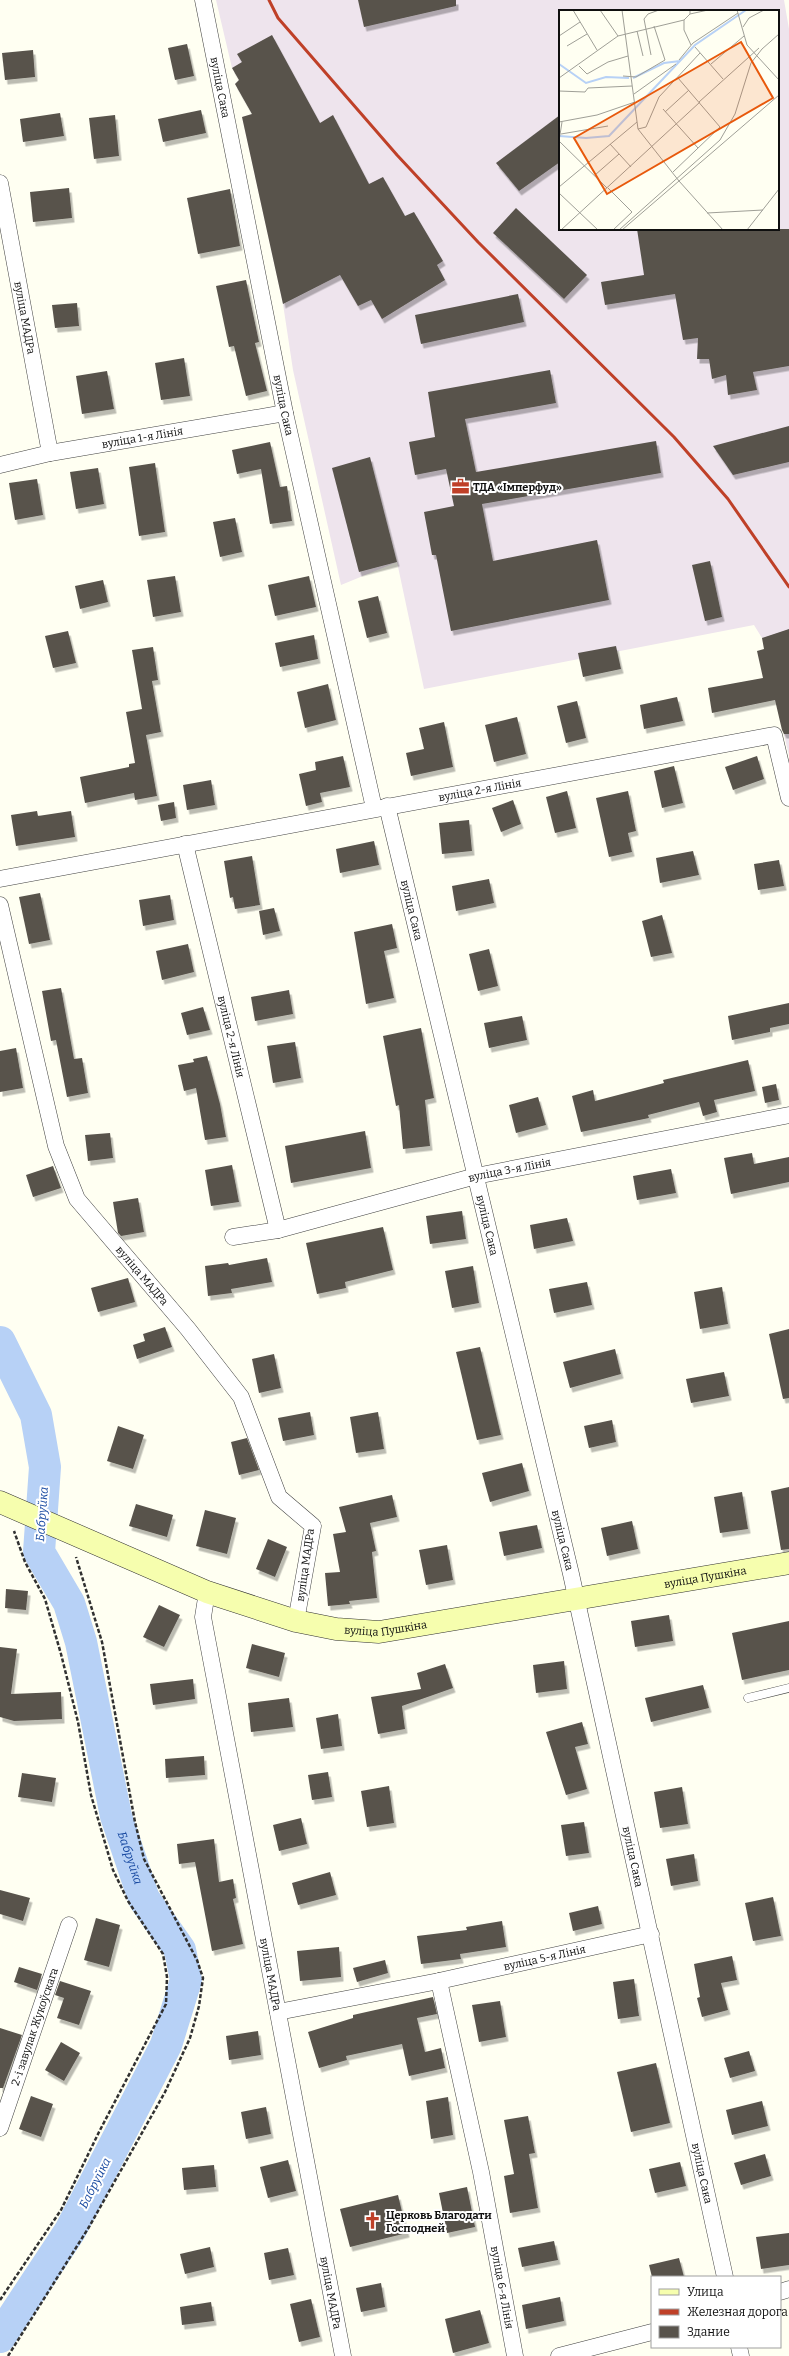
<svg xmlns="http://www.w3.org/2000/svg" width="789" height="2356" viewBox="0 0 789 2356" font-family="Bitter,serif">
<defs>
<filter id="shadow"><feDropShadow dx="2.5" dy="4.5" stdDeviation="0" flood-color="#0004"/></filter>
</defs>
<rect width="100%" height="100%" fill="#fffff2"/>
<path fill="#eee4ed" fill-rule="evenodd" d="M216,0H784L789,29V756L762,638L754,625L424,689L397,562L341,585L293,370L283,304L242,117L252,114L235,84L239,80L232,68ZM560,11H778V229H560Z"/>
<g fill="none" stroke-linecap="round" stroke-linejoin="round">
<path stroke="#b7d1f6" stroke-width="32" id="s1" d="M0,1342L36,1415L45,1467L39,1552L69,1603L81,1642L116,1816L144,1899L180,1950L186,1980L166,2045L70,2231L0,2337"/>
</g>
<g fill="#58534c" filter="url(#shadow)">
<polygon points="358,0 456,0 456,6 364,27"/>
<polygon points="272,35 320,123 333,115 369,184 383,177 405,216 414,212 443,261 437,265 445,280 382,319 371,300 358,306 340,275 283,304 242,117 252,114 235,84 239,80 232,68 242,62 237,54"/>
<polygon points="187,44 194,76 175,80 168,48"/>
<polygon points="33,50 35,77 5,80 2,53"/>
<polygon points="201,110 206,133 163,142 158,119"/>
<polygon points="60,113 64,136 23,142 20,119"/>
<polygon points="115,115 119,156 94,159 89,118"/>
<polygon points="560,115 560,162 519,191 496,163"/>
<polygon points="69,188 72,218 33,222 30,192"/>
<polygon points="230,189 240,246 198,254 187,198"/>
<polygon points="516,208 587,275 564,299 493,233"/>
<polygon points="637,229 789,229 789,366 753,372 757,390 728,395 726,375 712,379 709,359 697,359 698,338 683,340 675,294 605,305 601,282 644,275"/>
<polygon points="246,280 259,342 255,343 267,391 246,396 234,346 229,347 216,286"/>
<polygon points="518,294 524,322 421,344 415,315"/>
<polygon points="77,303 79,326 55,328 52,305"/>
<polygon points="184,358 190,396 161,400 155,363"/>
<polygon points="550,370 556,403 465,419 476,472 656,441 661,473 482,504 493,561 597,540 609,600 451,631 436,555 432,555 424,512 454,506 446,469 415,475 409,442 435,437 428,392"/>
<polygon points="107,371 114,409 82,414 76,376"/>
<polygon points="789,426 789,462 733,475 713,446"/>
<polygon points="270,442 280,487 287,486 292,521 270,524 261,469 237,474 232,450"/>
<polygon points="370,457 397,562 359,572 332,468"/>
<polygon points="155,463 165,532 139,536 129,467"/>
<polygon points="98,468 104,504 76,509 70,472"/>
<polygon points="37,479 43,515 15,520 9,483"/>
<polygon points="235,518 242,552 220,557 213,522"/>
<polygon points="710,561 722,617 705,621 692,565"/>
<polygon points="175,576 181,612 153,617 147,580"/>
<polygon points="309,576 316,607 275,616 268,585"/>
<polygon points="103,580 108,602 80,609 75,586"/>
<polygon points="378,596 387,633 367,638 358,601"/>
<polygon points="789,629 789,734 784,734 782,730 775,700 712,713 708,688 763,678 757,651 764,649 762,638"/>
<polygon points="68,631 76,663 53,668 45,636"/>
<polygon points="314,635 318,659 280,667 275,643"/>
<polygon points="616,646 621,669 583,677 578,653"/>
<polygon points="153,647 158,680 152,681 161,732 146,735 157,796 135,800 134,793 85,803 80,777 129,767 129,764 135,763 126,712 142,709 132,650"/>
<polygon points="328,684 336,720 305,728 297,692"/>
<polygon points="677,697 683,721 644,729 640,705"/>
<polygon points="577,701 586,738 566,743 557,706"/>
<polygon points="517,717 526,754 494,762 485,725"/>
<polygon points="444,722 453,767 411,776 406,753 424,749 419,728"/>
<polygon points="343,756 350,787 320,793 322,802 306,806 299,774 316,770 315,762"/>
<polygon points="757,756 764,779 733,790 725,767"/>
<polygon points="674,766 683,803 662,808 654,771"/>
<polygon points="211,780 215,805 187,810 183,785"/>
<polygon points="567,791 576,828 555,833 546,797"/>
<polygon points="628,791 636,831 628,833 632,852 609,857 596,798"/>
<polygon points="513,800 521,824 501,832 492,808"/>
<polygon points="174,802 176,818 161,821 158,805"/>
<polygon points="37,811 38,816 71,811 75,837 16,846 11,815"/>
<polygon points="469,820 472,851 442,854 439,823"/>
<polygon points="374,841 379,865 340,873 336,849"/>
<polygon points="693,851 699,875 660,883 656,858"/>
<polygon points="252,856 260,905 235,909 233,897 230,898 224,861"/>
<polygon points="779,860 784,886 758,890 754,864"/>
<polygon points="489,879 494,903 456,911 452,886"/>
<polygon points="40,893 50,940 29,944 19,897"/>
<polygon points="170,895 174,920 143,926 139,900"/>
<polygon points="274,908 280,931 263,935 259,911"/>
<polygon points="662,915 672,953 651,957 642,921"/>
<polygon points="392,924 397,948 384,951 394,998 366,1004 354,932"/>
<polygon points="188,944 194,972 162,980 156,951"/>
<polygon points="489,949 498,986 478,991 469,954"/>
<polygon points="61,988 74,1059 82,1058 88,1093 67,1097 56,1040 51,1041 42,991"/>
<polygon points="289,990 293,1014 255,1021 251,997"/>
<polygon points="789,1003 789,1024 770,1028 770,1032 732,1040 728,1016"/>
<polygon points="203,1007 210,1030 187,1035 181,1013"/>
<polygon points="522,1016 527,1040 489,1048 484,1023"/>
<polygon points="421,1028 434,1098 425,1100 430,1146 403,1149 399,1105 396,1106 383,1036"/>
<polygon points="295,1042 301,1078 273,1083 267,1046"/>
<polygon points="16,1048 23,1088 0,1092 0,1051"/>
<polygon points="207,1056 220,1104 226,1137 205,1140 196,1088 184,1091 178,1065 194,1062 193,1059"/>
<polygon points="748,1060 755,1091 714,1100 717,1112 703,1116 699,1102 648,1115 649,1118 581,1132 572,1096 593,1090 595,1101 664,1083 663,1080"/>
<polygon points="776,1084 779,1100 765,1103 762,1087"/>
<polygon points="538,1097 546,1125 516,1133 509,1105"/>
<polygon points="365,1131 371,1168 291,1183 285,1146"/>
<polygon points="110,1133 113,1158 88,1161 85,1135"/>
<polygon points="752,1153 754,1164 789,1157 789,1182 731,1194 724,1158"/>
<polygon points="232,1165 239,1202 211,1206 205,1170"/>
<polygon points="53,1166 61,1188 33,1197 26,1175"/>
<polygon points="671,1169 676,1193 637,1200 633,1176"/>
<polygon points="138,1198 144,1232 121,1236 118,1233 113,1202"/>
<polygon points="462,1211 466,1239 430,1244 426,1216"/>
<polygon points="567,1218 573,1241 534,1249 530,1225"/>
<polygon points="383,1227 393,1270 345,1282 346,1288 317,1294 306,1243"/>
<polygon points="267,1258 272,1282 231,1289 232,1293 208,1296 205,1266 228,1263 229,1265"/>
<polygon points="473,1266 479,1303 452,1308 445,1271"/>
<polygon points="128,1278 135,1302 98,1312 91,1288"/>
<polygon points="587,1282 592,1305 554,1313 549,1289"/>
<polygon points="722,1287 728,1324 700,1329 694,1292"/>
<polygon points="165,1327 172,1347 137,1359 133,1345 145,1341 143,1334"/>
<polygon points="789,1329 789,1398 783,1399 769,1334"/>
<polygon points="480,1347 501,1435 477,1440 456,1352"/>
<polygon points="615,1349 621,1374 570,1388 563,1362"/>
<polygon points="274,1354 281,1388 259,1393 252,1359"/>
<polygon points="724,1372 729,1396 691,1403 686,1379"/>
<polygon points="310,1412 314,1435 283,1441 278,1418"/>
<polygon points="378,1412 384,1449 356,1453 350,1417"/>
<polygon points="612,1420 616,1442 589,1448 584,1426"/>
<polygon points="118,1426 144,1435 133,1469 107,1461"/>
<polygon points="247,1438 259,1470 239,1475 231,1442"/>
<polygon points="522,1463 529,1491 490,1502 482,1473"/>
<polygon points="789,1487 789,1549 781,1550 771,1491"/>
<polygon points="742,1492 748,1529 720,1533 714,1497"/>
<polygon points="392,1495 397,1517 370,1523 376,1551 372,1552 377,1598 349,1601 350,1604 328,1606 325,1573 340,1572 333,1534 346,1532 339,1507"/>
<polygon points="136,1504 173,1515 167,1537 129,1526"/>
<polygon points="205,1510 236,1518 227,1554 196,1546"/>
<polygon points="632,1521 638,1549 607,1556 601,1528"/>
<polygon points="537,1525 542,1548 504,1556 499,1532"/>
<polygon points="268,1539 287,1547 275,1577 256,1569"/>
<polygon points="447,1545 453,1580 426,1585 419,1550"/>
<polygon points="6,1589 28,1591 26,1610 5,1608"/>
<polygon points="159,1605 180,1615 164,1647 143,1637"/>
<polygon points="669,1615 673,1641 635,1647 631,1621"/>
<polygon points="789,1621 789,1670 742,1680 732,1633"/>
<polygon points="252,1644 285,1653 279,1677 246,1668"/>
<polygon points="0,1647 17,1649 11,1694 61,1692 62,1719 14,1721 0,1717"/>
<polygon points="564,1661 567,1689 536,1693 533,1665"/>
<polygon points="445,1664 453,1688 402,1706 405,1729 378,1734 371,1697 421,1689 417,1673"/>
<polygon points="193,1679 195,1699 153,1705 150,1684"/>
<polygon points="703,1685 709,1708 651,1722 645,1698"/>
<polygon points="289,1698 293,1727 251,1732 248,1703"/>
<polygon points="338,1714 342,1746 321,1749 316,1718"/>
<polygon points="582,1722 588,1744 575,1747 587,1789 566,1795 546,1732"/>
<polygon points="204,1756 205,1775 166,1778 165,1759"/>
<polygon points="328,1772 332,1797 312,1800 308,1775"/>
<polygon points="22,1773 56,1778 52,1802 18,1797"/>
<polygon points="389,1786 394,1823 367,1827 361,1791"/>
<polygon points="682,1787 688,1824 660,1828 654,1792"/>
<polygon points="301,1818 307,1844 279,1851 273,1825"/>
<polygon points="584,1822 589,1853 566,1856 561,1825"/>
<polygon points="214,1839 219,1882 233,1879 236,1898 233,1899 243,1944 212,1951 195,1862 179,1864 177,1844"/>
<polygon points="694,1854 698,1881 671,1886 666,1859"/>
<polygon points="330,1872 336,1895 298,1905 292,1883"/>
<polygon points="0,1890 30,1898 23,1921 0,1914"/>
<polygon points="773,1897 781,1936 753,1941 745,1903"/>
<polygon points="598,1906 602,1924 573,1931 569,1913"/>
<polygon points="96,1918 120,1925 109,1967 84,1960"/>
<polygon points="502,1921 506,1947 460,1954 461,1959 421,1964 417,1936 467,1930 466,1927"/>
<polygon points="339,1947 341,1977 300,1981 297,1951"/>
<polygon points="732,1956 737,1980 721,1983 728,2010 702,2017 697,1998 700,1997 694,1964"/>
<polygon points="385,1960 388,1973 357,1982 353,1968"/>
<polygon points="19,1967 42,1974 37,1990 14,1982"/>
<polygon points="634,1979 639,2016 618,2019 613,1982"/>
<polygon points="60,1981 91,1991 79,2025 57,2018 64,1998 55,1995"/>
<polygon points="433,1997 437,2014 417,2018 425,2052 441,2048 445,2068 409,2076 402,2044 346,2056 347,2060 319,2068 308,2032 353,2018 353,2015"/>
<polygon points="500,2001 506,2037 479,2042 472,2005"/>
<polygon points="0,2028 22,2035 3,2088 0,2088"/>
<polygon points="258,2031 261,2055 229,2060 226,2036"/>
<polygon points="61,2042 80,2053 64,2081 45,2070"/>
<polygon points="749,2051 755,2071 730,2078 724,2058"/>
<polygon points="656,2063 670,2123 631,2132 617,2072"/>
<polygon points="31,2096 53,2104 41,2137 19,2129"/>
<polygon points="448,2097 453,2135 431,2139 426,2101"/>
<polygon points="762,2101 768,2126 732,2135 726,2110"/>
<polygon points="266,2107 271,2134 246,2139 241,2112"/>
<polygon points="528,2116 535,2153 529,2154 538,2208 510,2213 504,2176 514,2174 504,2120"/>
<polygon points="765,2154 771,2176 741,2185 734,2163"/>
<polygon points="288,2160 296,2191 268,2198 260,2167"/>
<polygon points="680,2162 686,2186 655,2193 649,2169"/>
<polygon points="214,2165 216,2187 184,2190 182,2168"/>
<polygon points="467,2187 475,2227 447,2233 439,2193"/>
<polygon points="398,2195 407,2233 350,2247 340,2209"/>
<polygon points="789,2233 789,2265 761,2269 756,2237"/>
<polygon points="554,2241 558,2260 522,2267 518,2248"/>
<polygon points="210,2247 214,2267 185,2274 180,2254"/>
<polygon points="288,2248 294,2275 269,2280 264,2253"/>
<polygon points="679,2258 684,2277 652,2277 649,2265"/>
<polygon points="381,2283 385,2307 361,2312 356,2288"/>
<polygon points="560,2297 564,2321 526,2329 522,2305"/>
<polygon points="311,2299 320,2337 299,2342 290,2304"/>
<polygon points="211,2302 214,2321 182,2325 180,2307"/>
<polygon points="480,2310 489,2343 453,2353 445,2319"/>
</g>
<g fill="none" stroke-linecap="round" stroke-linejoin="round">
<defs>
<polyline id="lane" points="748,1698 789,1688"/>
<g id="street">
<path id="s2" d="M203,0L285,413L374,808"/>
<path id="s3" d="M0,183L50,453"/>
<path id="s4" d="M0,465L50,453L285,413"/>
<path id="s5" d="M387,806L571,1574L725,2277"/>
<path id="s6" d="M185,844L278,1230"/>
<path id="s7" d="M0,879L774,735L789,798"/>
<path id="s8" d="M0,905L56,1146L77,1199L188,1329L241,1397L279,1497L313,1526L296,1621"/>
<path id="s9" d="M233,1237L278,1230L476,1176L789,1115"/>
<path id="s10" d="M207,1592L203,1617L343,2356"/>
<path id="s11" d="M439,1981L481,2172L515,2356"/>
<path id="s12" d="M278,2012L439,1981L651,1934"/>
<path id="s13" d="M0,2128L69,1925"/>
<polyline points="780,2292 789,2289"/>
<polyline points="739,2347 741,2356"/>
<polyline points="559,2356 652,2332"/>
</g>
<g id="secondary">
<path id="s14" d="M0,1502L207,1592L296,1621L336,1629L379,1632L789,1563"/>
</g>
</defs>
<use href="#lane" stroke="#424242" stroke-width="9"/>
<use href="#street" stroke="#424242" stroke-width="17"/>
<use href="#secondary" stroke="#313131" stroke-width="23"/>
<g stroke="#313131" stroke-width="2.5" stroke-dasharray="4 2" stroke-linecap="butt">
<polyline points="0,2300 61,2210 99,2132 166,2004 167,1977 163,1954 128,1901 113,1870 91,1795 78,1722 61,1654 45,1599 25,1562 14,1531"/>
<polyline points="8,2356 89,2227 165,2092 190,2038 199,2006 203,1978 197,1960 144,1859 135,1822 102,1642 76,1557"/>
</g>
<use href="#lane" stroke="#fff" stroke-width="8"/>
<use href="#street" stroke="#fff" stroke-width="16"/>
<use href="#secondary" stroke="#f6feae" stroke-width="22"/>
<polyline stroke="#bf4028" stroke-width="3" points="269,0 278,18 397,155 478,242 674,437 728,499 789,587"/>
</g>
<defs>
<symbol id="office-bare" viewBox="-9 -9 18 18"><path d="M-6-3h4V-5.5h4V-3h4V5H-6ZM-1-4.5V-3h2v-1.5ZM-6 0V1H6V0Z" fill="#bf4028" stroke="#fff" stroke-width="2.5" paint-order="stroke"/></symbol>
<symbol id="church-bare" viewBox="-9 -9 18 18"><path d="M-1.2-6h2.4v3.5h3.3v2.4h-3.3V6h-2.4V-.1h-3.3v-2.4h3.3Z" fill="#bf4028" stroke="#fff" stroke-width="2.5" paint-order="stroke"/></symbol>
</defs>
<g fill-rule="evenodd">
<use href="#office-bare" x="448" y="474" width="25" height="25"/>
<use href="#church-bare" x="360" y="2208" width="25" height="25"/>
</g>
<g text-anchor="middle" stroke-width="4" stroke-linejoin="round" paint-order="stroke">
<g font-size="11" fill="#0f0f0f" stroke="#fff">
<text dy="4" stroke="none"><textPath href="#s2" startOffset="89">вуліца Сака</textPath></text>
<text dy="4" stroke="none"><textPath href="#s3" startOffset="137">вуліца МАДРа</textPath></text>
<text dy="4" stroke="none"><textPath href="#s2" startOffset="413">вуліца Сака</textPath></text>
<text dy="4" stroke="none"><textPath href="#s4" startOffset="145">вуліца 1-я Лінія</textPath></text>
<text dy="4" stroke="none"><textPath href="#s7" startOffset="488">вуліца 2-я Лінія</textPath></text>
<text dy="4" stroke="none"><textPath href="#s5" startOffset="107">вуліца Сака</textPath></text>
<text dy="4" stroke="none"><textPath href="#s6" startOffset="198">вуліца 2-я Лінія</textPath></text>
<text dy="4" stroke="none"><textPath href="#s9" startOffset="285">вуліца 3-я Лінія</textPath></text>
<text dy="4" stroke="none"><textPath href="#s5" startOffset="431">вуліца Сака</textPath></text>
<text dy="4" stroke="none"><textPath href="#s8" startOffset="405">вуліца МАДРа</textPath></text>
<text dy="4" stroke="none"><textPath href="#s5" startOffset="755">вуліца Сака</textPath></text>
<text transform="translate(305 1565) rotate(-82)" y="4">вуліца МАДРа</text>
<text dy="4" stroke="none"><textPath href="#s14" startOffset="734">вуліца Пушкіна</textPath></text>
<text dy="4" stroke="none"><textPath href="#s14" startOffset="410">вуліца Пушкіна</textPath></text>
<text dy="4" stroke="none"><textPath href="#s5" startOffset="1079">вуліца Сака</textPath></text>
<text dy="4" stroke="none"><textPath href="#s12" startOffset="272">вуліца 5-я Лінія</textPath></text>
<text dy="4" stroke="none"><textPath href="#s10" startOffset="389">вуліца МАДРа</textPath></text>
<text dy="4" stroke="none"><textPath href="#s13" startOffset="107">2-і завулак Жукоўскага</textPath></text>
<text dy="4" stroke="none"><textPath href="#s5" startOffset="1403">вуліца Сака</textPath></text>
<text dy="4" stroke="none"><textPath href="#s11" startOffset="313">вуліца 6-я Лінія</textPath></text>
<text dy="4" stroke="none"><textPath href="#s10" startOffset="713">вуліца МАДРа</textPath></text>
</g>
<g font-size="11" font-weight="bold" fill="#0f0f0f" stroke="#fff" text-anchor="start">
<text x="473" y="491">ТДА «Імперфуд»</text>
<text x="386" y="2219">Церковь Благодати<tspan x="386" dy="13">Господней</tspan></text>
</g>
<g font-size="12" font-style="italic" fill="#194aa1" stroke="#fff">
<text transform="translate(42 1514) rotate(-86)" y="4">Бабруйка</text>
<text dy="4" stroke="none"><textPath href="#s1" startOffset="541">Бабруйка</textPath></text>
<text transform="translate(95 2183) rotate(-63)" y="4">Бабруйка</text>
</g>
</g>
<g transform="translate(559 10)">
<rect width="220" height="220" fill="#fffff2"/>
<path fill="none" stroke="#b7d1f6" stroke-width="2" d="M0,54L27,73L47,67L70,68M74,68L105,53L121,51M0,126L27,128L50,126L136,35L187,0"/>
<path fill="none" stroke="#9f9f97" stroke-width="1" d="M14,0L38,40M41,0L59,26M63,0L79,119L120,171M131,0V4L125,10V20L132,35M178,0L188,35L220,70M131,4L149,0M184,17L190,8L205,0M78,21L84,46M0,26L21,12M8,36L28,24M136,37L164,69M92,45L85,9L89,4L100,0M120,50L134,33L179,3M152,54L185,26M20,56L28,64L49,52L69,46M64,66L77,67L106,50L95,16M0,68L59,26L125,10M0,81L26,82L29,78L73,76M75,84L117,54M140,92L200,38M104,99L139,138M106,102L130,80M0,112L38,105L76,92M79,119L87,117L100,87L141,43M2,124L49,116M0,131L48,178M0,131L3,112M51,134L72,157M114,162L161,117L119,68M36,165L60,144M120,171L164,220M0,177L78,112M49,178L73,202L54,220M0,183L39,220M148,203L204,200M2,220L141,92M60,220L161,130L176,104L192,53L203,39L220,24M63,220L220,85M188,220L220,179"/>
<path fill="#e8590c" fill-opacity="0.15" stroke="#e8590c" stroke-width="2" d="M182,32L214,88L48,184L15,128Z"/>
<rect width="220" height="220" fill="none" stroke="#0f0f0f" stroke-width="2"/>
</g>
<rect x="651" y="2276" width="130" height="72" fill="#ffffff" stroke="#9f9f9f"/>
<rect x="659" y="2289" width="20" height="6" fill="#f6feae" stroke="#9f9f9f"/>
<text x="687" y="2296" font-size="12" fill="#0f0f0f">Улица</text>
<rect x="659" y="2309" width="20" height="6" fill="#bf4028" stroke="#9f9f9f"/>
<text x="687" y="2316" font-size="12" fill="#0f0f0f">Железная дорога</text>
<rect x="659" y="2326" width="20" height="12" fill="#58534c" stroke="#9f9f9f"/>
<text x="687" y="2336" font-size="12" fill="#0f0f0f">Здание</text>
</svg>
